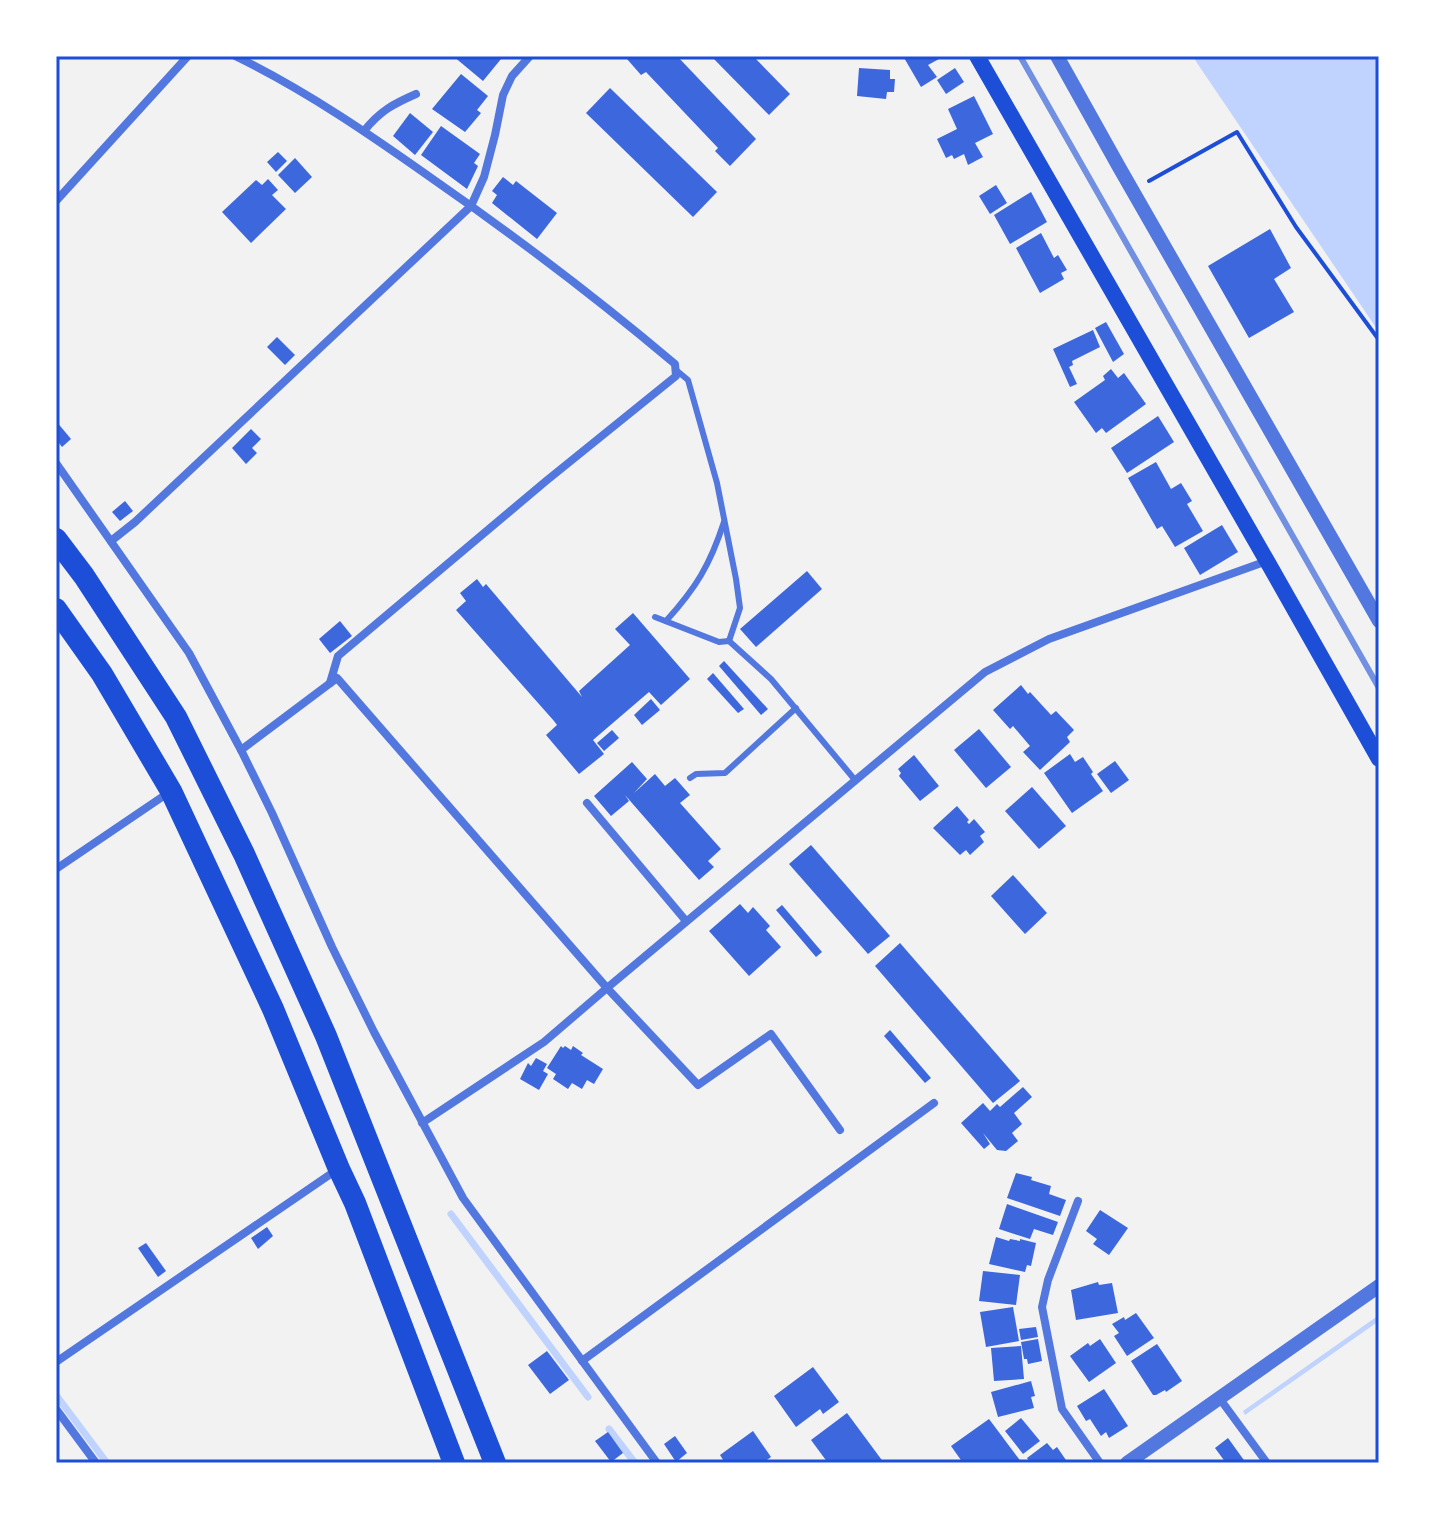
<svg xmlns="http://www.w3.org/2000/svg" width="1435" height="1519" viewBox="0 0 1435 1519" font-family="Commissioner,sans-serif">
<rect width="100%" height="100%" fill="#f2f2f2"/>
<g fill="#bfd3fe">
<polygon points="1193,56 1379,56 1379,332 1197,63"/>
<polygon points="1379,1315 1379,1321 1245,1415 1243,1411"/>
</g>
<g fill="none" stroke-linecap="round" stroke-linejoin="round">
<g stroke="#bfd3fe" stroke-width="7">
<polyline points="451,1214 588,1397"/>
<polyline points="56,1395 107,1463"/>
<polyline points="609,1429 635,1463"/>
</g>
</g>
<g fill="#3d67dc">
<polygon points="453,56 497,56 501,59 483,81"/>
<polygon points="630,56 677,56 756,139 730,166 715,151 718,148 646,72 641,75 627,59"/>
<polygon points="711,56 753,56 790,94 769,115"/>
<polygon points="903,56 938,56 939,59 928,65 937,77 921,87"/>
<polygon points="859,68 890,70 890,79 895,79 894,92 887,92 886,99 857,96"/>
<polygon points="955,68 964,82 946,94 937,80"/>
<polygon points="461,74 488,96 477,110 481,113 465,132 432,109"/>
<polygon points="610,88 717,192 693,217 586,113"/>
<polygon points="974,96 993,134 975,143 983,157 968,165 964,154 954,159 952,155 946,158 937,139 957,129 948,109"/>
<polygon points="410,113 433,132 415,155 393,136"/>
<polygon points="441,126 480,154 474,163 478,166 467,189 421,155"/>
<polygon points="278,152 287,161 276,172 267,162"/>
<polygon points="295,158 312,177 295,193 278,175"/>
<polygon points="503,177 513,185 516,181 557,213 537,239 492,203 497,195 492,191"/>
<polygon points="268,179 278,190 272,195 286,209 251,243 222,212 256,180 262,185"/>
<polygon points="996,185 1007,203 990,214 979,196"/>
<polygon points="1031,192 1047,222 1010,244 994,215"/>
<polygon points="1270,229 1291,268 1274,279 1294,312 1249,338 1208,266"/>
<polygon points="1041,233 1054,258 1058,255 1067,270 1061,273 1064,279 1040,293 1016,248"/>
<polygon points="1106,322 1124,354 1113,362 1095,328"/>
<polygon points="1093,330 1100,347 1072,361 1073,365 1069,367 1077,384 1070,387 1053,349"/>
<polygon points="277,337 295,355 285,365 267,347"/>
<polygon points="1111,369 1118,378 1124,373 1146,404 1106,433 1102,428 1096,433 1074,402 1105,380 1103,376"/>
<polygon points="1158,416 1174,442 1127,473 1111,448"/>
<polygon points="56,421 71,439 62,447 56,439"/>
<polygon points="251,429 261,439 252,448 257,453 246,464 232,448"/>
<polygon points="1156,462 1171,489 1181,483 1192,501 1187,504 1203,531 1175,547 1162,526 1157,529 1128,478"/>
<polygon points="125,501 133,511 120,521 112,512"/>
<polygon points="1222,525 1238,552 1200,575 1184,548"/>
<polygon points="807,571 822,589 756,647 740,629"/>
<polygon points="477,579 483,587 486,584 582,697 579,691 630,645 615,629 633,613 690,679 661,705 649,692 593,740 604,754 579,774 546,735 557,725 554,721 456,610 466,601 460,593"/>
<polygon points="340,621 352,636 330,653 319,639"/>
<polygon points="724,661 768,709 761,715 719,666"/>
<polygon points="713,673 744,709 738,713 707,679"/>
<polygon points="1021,685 1028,694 1030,692 1051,715 1056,711 1074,730 1067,737 1070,742 1040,770 1023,752 1030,746 1013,726 1010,729 993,710"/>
<polygon points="651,699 660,710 642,725 634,715"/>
<polygon points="979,729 1011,767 986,788 954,750"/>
<polygon points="612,730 619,738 604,751 597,743"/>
<polygon points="1070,754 1075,762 1083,757 1093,772 1091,774 1103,791 1072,813 1044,773"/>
<polygon points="914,755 939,786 920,801 899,776 901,773 898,769"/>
<polygon points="1115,761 1129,780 1111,793 1097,774"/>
<polygon points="632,762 647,779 634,793 655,774 665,786 675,778 690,795 680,803 721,849 708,861 714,867 699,880 625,795 629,801 611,816 594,796"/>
<polygon points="1032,787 1066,826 1039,849 1005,811"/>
<polygon points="957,806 969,820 967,822 969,824 974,819 985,832 980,836 984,842 970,855 966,850 960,855 933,828"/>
<polygon points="811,845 890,936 868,954 789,864"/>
<polygon points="1013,875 1047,913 1025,934 991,896"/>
<polygon points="740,904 748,913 753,907 770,926 766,930 781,947 749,976 709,931"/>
<polygon points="782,905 822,952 816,957 776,910"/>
<polygon points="900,943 1020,1081 993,1103 875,966"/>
<polygon points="890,1030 931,1078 925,1083 884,1036"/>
<polygon points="561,1046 563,1048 565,1046 571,1050 573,1046 583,1053 581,1055 603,1069 594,1084 587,1080 582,1089 572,1083 568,1089 553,1079 556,1074 547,1068"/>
<polygon points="536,1058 547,1064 543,1071 548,1074 539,1090 520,1079 528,1063 531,1066"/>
<polygon points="1023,1087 1032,1097 1014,1113 1022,1124 1012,1133 1018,1141 1006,1151 997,1150 983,1133 990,1144 984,1149 961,1123 983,1103 990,1111 997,1104 1000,1107"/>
<polygon points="1016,1173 1032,1177 1031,1180 1051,1186 1049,1194 1066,1200 1060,1216 1007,1198"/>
<polygon points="1007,1204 1058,1222 1053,1235 1034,1229 1030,1239 999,1229"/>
<polygon points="1100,1210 1128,1228 1109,1255 1093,1244 1097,1239 1086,1231"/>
<polygon points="267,1227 273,1236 258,1249 251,1238"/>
<polygon points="996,1237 1009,1241 1010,1239 1020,1241 1020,1239 1036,1243 1031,1266 1027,1265 1025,1272 989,1264"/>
<polygon points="146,1243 166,1271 158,1277 138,1248"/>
<polygon points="983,1271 1020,1275 1016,1305 979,1301"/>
<polygon points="1098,1282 1099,1285 1112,1283 1118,1313 1076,1320 1071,1290"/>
<polygon points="1013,1307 1019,1341 986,1347 980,1312"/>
<polygon points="1136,1313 1154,1338 1127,1356 1114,1336 1119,1333 1112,1324 1124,1317 1125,1320"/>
<polygon points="1036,1327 1038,1337 1021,1340 1019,1329"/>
<polygon points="1038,1339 1042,1361 1028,1364 1027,1359 1024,1359 1021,1342"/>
<polygon points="1100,1339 1116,1363 1089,1382 1070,1356 1088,1343 1090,1346"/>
<polygon points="1157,1344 1182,1381 1166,1392 1165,1390 1156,1395 1153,1395 1131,1361"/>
<polygon points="1021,1346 1024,1379 994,1381 991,1348"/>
<polygon points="547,1351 569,1380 550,1394 528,1365"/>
<polygon points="813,1367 839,1402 823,1414 820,1409 796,1427 774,1396"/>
<polygon points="1031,1381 1035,1396 1031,1397 1034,1408 998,1417 991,1392"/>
<polygon points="1104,1389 1128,1426 1109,1438 1106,1432 1101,1436 1090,1419 1086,1421 1077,1406"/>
<polygon points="847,1413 884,1463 828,1463 811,1440"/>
<polygon points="1021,1418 1040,1441 1023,1454 1005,1431"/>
<polygon points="989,1419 1022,1463 963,1463 951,1446"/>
<polygon points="753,1431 771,1457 763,1463 725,1463 720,1455"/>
<polygon points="608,1432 623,1453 611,1462 595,1441"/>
<polygon points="675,1436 687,1453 676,1462 664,1444"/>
<polygon points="1228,1438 1246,1463 1234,1463 1232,1460 1226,1463 1215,1448"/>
<polygon points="1047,1443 1053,1450 1057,1447 1068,1463 1030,1463 1027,1458"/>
</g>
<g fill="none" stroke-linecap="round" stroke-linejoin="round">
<polyline stroke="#1d4ed8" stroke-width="4" points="1149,181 1237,132 1296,227 1379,340"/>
<g stroke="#5277de" stroke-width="6">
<polyline points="676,370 688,380 717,483 736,579 740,608 729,641"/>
<polyline points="655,617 719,642 729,641 771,679 855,780"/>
<path d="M666,621C696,588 710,565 724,522"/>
<polyline points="690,778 696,774 725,773 796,708"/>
</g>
<g stroke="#5277de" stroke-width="8">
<path d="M235,56C307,91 372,136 437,182C519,239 598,299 675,364L676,376L546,481L338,656L330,683"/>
<path d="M364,131C380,111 393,104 416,94"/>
<polyline points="56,201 188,56"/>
<polyline points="56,463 189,653 241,750"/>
<polyline points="111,541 135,522 471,206 484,177 495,135 503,95 512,76 530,56"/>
<polyline points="587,803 686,921"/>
<polyline points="56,869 168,793"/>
<polyline points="422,1123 544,1042 607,988 337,678 241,750 272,813 332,947 374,1032 463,1198 657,1463"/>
<polyline points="840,1130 771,1034 698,1085 607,988 985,672 1049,639 1267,561"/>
<polyline points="1078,1201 1048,1280 1042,1307 1062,1409 1100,1463"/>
<polyline points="582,1361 934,1103"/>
<polyline points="56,1362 338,1169"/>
<polyline points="1220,1399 1267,1463"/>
<polyline points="56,1409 96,1463"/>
</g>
<g stroke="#5277de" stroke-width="14">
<polyline points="1057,56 1119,167 1379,621"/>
<polyline points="1127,1463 1379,1286"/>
</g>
<polyline stroke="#1d4ed8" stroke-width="16" points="977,56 1267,561 1379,759"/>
<g stroke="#1d4ed8" stroke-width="22">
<polyline points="56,539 84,576 176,717 244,854 326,1036 495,1463"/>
<polyline points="56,609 102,674 171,791 273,1009 339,1169 355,1203 454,1463"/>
</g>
<polyline stroke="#7290e2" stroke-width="6" points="1020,56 1379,688"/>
</g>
<rect width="1435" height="1519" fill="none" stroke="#ffffff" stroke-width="116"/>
<rect x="58" y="58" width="1319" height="1403" fill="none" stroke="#1d4ed8" stroke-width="3"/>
</svg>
